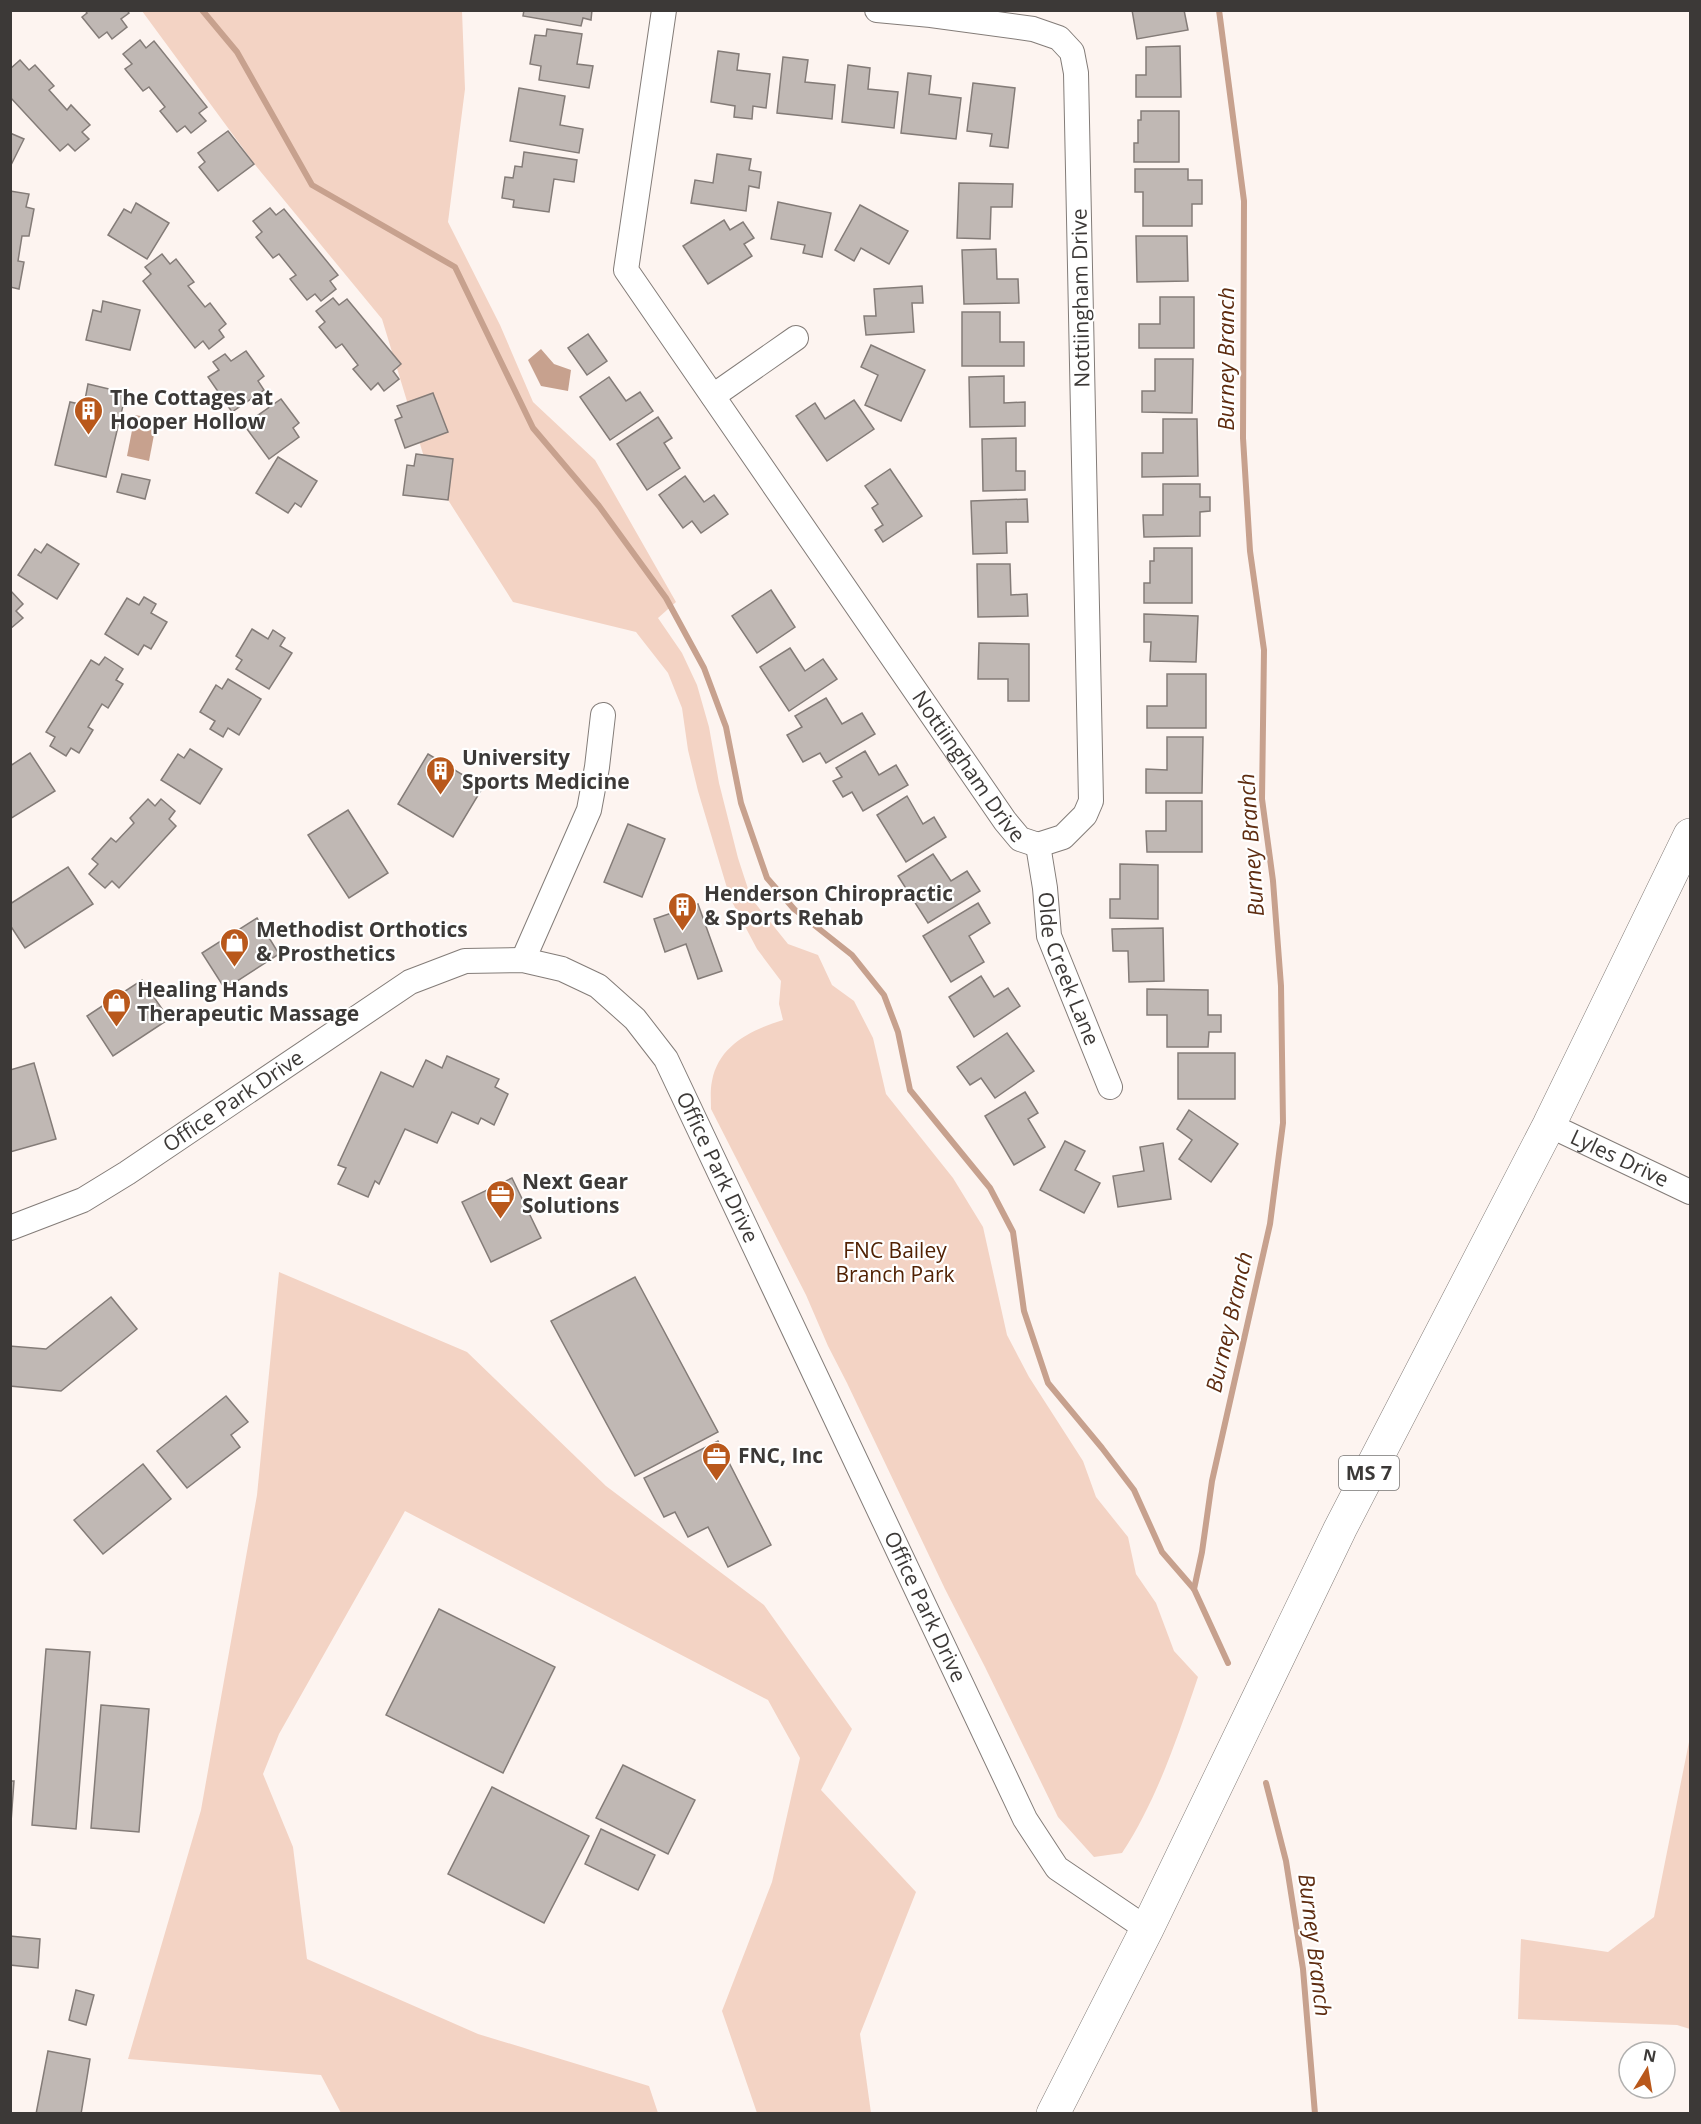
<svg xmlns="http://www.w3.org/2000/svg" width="1701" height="2124" viewBox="0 0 1701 2124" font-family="'Open Sans',sans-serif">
<rect width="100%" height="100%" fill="#fdf4f0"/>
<g fill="#f3d3c4">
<path d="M142,11H462L465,89L448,222L500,325L533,402L595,460L676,602L658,618L682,653L697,685L709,727L719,783L738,858L751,898L788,944L818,955L832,985L854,1001L873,1038L886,1094L953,1178L983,1227L1007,1335L1029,1377L1083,1461L1096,1497L1128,1537L1136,1574L1156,1603L1174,1651L1198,1677C1178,1736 1157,1800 1122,1853L1094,1857L1058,1817L985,1667L945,1589L847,1383L828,1346L806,1295L711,1109C711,1100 710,1090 712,1081C719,1045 751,1030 783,1020L779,1004L781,981L757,949L730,898L698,791L688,750L682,708L668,673L636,632L513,602L427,467L382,319L256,166Z"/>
<polygon points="279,1272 467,1352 606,1486 764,1605 852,1729 821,1790 916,1892 860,2034 871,2113 757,2113 722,2011 772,1882 800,1758 768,1700 405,1511 279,1734 263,1774 293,1847 307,1959 478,2034 649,2086 658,2113 341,2113 321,2075 128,2059 201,1810 257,1495"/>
<polygon points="1690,1737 1690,2029 1677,2025 1518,2019 1521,1939 1608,1952 1654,1917"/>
</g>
<g fill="#c7a18e">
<polygon points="541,349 554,364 571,370 568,391 541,386 528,360"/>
<polygon points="135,415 157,419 149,461 127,456"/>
</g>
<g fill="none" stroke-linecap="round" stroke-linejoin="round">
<g stroke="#c7a18e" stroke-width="6">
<polyline points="202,10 237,52 312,185 455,267 533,428 599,506 666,598 704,668 726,727 741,803 767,878 794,909 852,955 884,995 898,1032 910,1090 990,1188 1013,1232 1024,1311 1048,1383 1102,1448 1134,1490 1162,1552 1194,1589 1228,1663"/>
<polyline points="1194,1589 1202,1552 1212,1481 1270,1224 1283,1123 1281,986 1273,881 1262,799 1264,650 1250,551 1243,438 1244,201 1219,10"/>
<polyline points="1266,1783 1286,1861 1303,1969 1315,2114"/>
</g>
</g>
<g fill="#c0b8b4" stroke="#847c78" stroke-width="1.5">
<polygon points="85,10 127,10 129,13 121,19 127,27 112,39 107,32 99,38 82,17 87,13"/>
<polygon points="524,10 592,10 591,20 583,18 581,26 523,16"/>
<polygon points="1132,10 1184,10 1188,30 1137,39"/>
<polygon points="547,29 582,34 577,64 593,66 589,88 539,80 541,66 530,64 535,35 546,36"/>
<polygon points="140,40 146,48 154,41 207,107 199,113 206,121 191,133 185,126 177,132 160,111 165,107 149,87 143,91 125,69 132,64 123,54"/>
<polygon points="1180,46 1181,97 1136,97 1136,75 1146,75 1146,47"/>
<polygon points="718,51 739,54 737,70 770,74 766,108 753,106 752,119 734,117 735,106 711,102"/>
<polygon points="783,57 808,60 805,82 835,85 832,119 777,113"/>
<polygon points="20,60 29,70 35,65 54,86 49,90 67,110 71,105 90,125 82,132 89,139 75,151 68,144 60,151 10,97 10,69"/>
<polygon points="848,65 870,68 868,89 898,92 894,128 842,122"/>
<polygon points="908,73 931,76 929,94 961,98 956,139 901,133"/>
<polygon points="973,83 1015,88 1008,148 990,146 992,134 967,131"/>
<polygon points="519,88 565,96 560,125 583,129 579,153 510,141"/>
<polygon points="1141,111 1179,111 1179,162 1134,162 1134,143 1138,143 1138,120 1141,120"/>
<polygon points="228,131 254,164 218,191 199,167 205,162 198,153"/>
<polygon points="10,133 24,139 10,167"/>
<polygon points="524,152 577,160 574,182 554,179 549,212 513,207 514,200 502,198 505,177 513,178 515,166 522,167"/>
<polygon points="717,154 751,159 749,170 761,172 759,188 749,186 746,211 691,203 695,180 713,183"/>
<polygon points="1135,169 1188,169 1188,180 1202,180 1202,204 1192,204 1192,226 1143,226 1143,192 1135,192"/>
<polygon points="959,183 1013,184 1012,207 991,207 990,239 957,238"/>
<polygon points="10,191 29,194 26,207 34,209 29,236 22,236 18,261 24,262 19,289 10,287"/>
<polygon points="778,202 831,213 822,257 803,253 805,245 771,239"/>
<polygon points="136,203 169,223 147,259 108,235 124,209 131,213"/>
<polygon points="860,205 908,231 889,264 861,248 854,261 835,250"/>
<polygon points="270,208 276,215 284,209 338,275 330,281 336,289 321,301 315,294 307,300 290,279 296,275 279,254 273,258 256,237 262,232 253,221"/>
<polygon points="724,220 730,230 743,222 754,238 744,244 752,256 708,284 683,246"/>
<polygon points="1136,236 1187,236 1188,281 1137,282"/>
<polygon points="996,249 997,279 1018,279 1019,303 964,304 962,250"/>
<polygon points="162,254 170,264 176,259 194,282 188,286 205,307 210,303 226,324 219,330 224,337 209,349 203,341 195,348 143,281 151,274 145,267"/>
<polygon points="922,286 923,303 912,303 914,332 866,335 864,316 876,316 874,289"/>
<polygon points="1160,297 1194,297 1194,348 1139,348 1139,324 1160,324"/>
<polygon points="333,298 339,305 347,299 401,364 393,371 399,379 384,391 378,383 371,390 353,369 358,365 342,344 336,348 319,327 325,322 316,311"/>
<polygon points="103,301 140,310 130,350 86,340 93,310 101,312"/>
<polygon points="962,312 1000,312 1000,342 1024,342 1024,366 962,366"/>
<polygon points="588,334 607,361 587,375 568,348"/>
<polygon points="871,345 925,370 901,421 865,405 878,375 861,367"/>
<polygon points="246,351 264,376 258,381 264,390 232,412 208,377 219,370 213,362 225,354 231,361"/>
<polygon points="1155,359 1193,359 1192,413 1142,412 1142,391 1155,391"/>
<polygon points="1004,376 1004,403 1025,402 1025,426 970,427 969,377"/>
<polygon points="609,377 626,401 640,392 653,411 610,440 580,397"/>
<polygon points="88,384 126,393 106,477 55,465 70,402 84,405"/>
<polygon points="433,393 448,432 405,448 395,420 402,417 397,406"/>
<polygon points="281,399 299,423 293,428 299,437 269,459 244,425"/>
<polygon points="854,400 874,429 827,461 796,416 815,403 825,419"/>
<polygon points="658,417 672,438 664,443 680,468 647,490 617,444"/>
<polygon points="1163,419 1197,419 1198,476 1142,477 1142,453 1163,453"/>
<polygon points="1016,438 1016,471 1025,471 1025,490 983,491 982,439"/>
<polygon points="416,454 453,459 448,500 403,495 407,465 414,466"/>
<polygon points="278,457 317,481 301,507 295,503 288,513 256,493"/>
<polygon points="890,469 922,516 883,542 875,530 883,525 872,508 878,504 865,486"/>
<polygon points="122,474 150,480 145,499 117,492"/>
<polygon points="685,476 704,502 714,495 728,514 701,533 692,521 683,528 659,495"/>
<polygon points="1163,484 1200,484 1200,497 1210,497 1210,511 1200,512 1200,536 1144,537 1143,515 1163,515"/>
<polygon points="1027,499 1028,522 1006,522 1007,553 973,554 971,501"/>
<polygon points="47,544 79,564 57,599 18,575 35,549 41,553"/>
<polygon points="1154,548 1192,548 1192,603 1144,603 1144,583 1150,583 1150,561 1154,561"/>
<polygon points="977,564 1010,564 1011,595 1027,594 1028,616 978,617"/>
<polygon points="10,590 23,604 16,611 23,618 10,629"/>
<polygon points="771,590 795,627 757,653 732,616"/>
<polygon points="144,597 156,604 151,613 167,622 151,649 144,645 138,655 105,634 127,598 139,605"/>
<polygon points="1144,614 1198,616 1196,662 1150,661 1151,642 1144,642"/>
<polygon points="252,629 268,639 273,630 285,638 280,646 292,653 269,689 236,669 242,660 236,656"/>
<polygon points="979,643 1029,644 1029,701 1008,701 1008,679 978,679"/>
<polygon points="790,648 805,671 823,659 837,679 789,711 760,667"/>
<polygon points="105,657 123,669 116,680 123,684 108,708 102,704 88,727 93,730 79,753 71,748 66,756 50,746 55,737 46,732 91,660 99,665"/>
<polygon points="1167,674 1206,674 1206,728 1147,728 1147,706 1167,706"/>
<polygon points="228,679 261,699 239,735 228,728 223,737 210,729 215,721 200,712 216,685 222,689"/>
<polygon points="826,698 842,724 862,713 875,734 826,763 820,753 803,762 787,735 802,727 795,716"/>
<polygon points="1167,737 1203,737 1202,793 1146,793 1146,769 1167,770"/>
<polygon points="190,749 222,769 200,804 161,780 178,754 184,758"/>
<polygon points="865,751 879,775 896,765 908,785 863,811 852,792 843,797 833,781 842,777 836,768"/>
<polygon points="30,753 55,791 10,819 10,766"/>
<polygon points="428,754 483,787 453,837 398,804"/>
<polygon points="907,796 923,824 934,817 946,837 906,862 877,815"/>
<polygon points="148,799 155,806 161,799 175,811 169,819 176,826 119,888 112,881 105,888 89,874 98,864 92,859 111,838 116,842 134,823 130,818"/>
<polygon points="1166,801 1202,801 1202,852 1147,852 1146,831 1166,831"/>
<polygon points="348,810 388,873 349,898 308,835"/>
<polygon points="628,824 665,839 642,897 604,882"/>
<polygon points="933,854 951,881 967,871 980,891 928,923 898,876"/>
<polygon points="1120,864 1158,865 1158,919 1110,918 1110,899 1120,899"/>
<polygon points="68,867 93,904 25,948 10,925 10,904"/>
<polygon points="978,903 990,923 969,936 984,962 951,982 923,936"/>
<polygon points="698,904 722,971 698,979 686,944 665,952 654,919"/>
<polygon points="257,918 279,954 225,989 202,953"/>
<polygon points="1163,928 1164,981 1129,982 1128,951 1113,951 1112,929"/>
<polygon points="981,976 994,997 1008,988 1020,1006 974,1037 949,997"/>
<polygon points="142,980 169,1019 113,1056 87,1016"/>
<polygon points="1147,989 1208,990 1208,1015 1221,1015 1221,1032 1209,1032 1208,1047 1167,1047 1167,1015 1147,1015"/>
<polygon points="1007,1033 1034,1071 995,1098 981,1078 970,1085 957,1067"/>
<rect x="1178" y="1053" width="57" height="46"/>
<polygon points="447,1056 499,1079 495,1087 508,1094 494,1125 481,1118 478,1124 452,1112 437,1143 405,1129 379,1184 375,1181 368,1197 338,1184 346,1168 338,1165 381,1072 413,1087 426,1060 442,1068"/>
<polygon points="34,1063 56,1139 10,1152 10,1070"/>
<polygon points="1025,1092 1038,1113 1028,1119 1045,1147 1014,1165 985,1116"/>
<polygon points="1189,1110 1238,1144 1211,1182 1179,1159 1192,1140 1177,1129"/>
<polygon points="1065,1141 1085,1151 1075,1170 1100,1183 1084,1213 1040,1190"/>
<polygon points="1163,1143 1171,1199 1118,1207 1113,1176 1144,1171 1140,1147"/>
<polygon points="512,1178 541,1238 491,1262 462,1202"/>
<polygon points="635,1277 718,1432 635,1476 551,1321"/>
<polygon points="111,1297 137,1329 61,1391 10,1386 10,1346 46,1349"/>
<polygon points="226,1396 248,1422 231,1435 240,1447 187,1488 157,1451"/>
<polygon points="718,1441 771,1545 728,1567 708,1527 688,1537 675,1512 664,1517 644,1478"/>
<polygon points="143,1464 171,1499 103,1554 74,1520"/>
<polygon points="439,1609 555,1667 503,1773 386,1715"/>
<polygon points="46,1649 90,1652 76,1829 32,1825"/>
<polygon points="101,1705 149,1709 139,1832 91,1828"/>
<polygon points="623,1765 695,1800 668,1854 596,1818"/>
<polygon points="10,1781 14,1781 11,1822 10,1822"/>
<polygon points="492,1787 589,1836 544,1923 448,1874"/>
<polygon points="601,1829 655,1855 638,1890 585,1864"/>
<polygon points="10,1936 40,1939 38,1968 10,1965"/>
<polygon points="76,1990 94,1995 86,2025 69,2020"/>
<polygon points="48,2051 90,2059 81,2114 36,2114"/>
</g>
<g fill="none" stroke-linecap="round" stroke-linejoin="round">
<defs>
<g id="street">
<path id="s1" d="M664,10L626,270L1005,821L1020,839L1038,845L1063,837L1085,815L1091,801L1076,73L1072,52L1059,38L1033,29L931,15L877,10"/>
<polyline points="713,396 796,338"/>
<path id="s2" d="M1038,845L1045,888L1049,936L1110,1087"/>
<polyline points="523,960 589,810 597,767 603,715"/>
<path id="s3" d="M1549,1125L1690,1192"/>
<path id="s4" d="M10,1228L83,1200L127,1173L410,982L465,961L523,960L562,969L598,986L635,1019L666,1059L1025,1819L1057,1868L1147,1929"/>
</g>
<polyline id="highway" points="1053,2114 1147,1929 1340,1529 1549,1125 1690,835"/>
</defs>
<use href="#street" stroke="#837c78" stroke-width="26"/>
<use href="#highway" stroke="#837c78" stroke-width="34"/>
<use href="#street" stroke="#fff" stroke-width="24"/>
<use href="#highway" stroke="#fff" stroke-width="33"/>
</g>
<defs>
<symbol id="building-pin" viewBox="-11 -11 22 30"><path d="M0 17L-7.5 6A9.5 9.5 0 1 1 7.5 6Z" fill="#b9581b" stroke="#fff"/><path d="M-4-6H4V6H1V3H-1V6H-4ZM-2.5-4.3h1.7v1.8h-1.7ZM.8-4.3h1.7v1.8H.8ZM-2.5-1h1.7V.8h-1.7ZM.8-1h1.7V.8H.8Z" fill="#fff"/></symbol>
<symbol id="shop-pin" viewBox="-11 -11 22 30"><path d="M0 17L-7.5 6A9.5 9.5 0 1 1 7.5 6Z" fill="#b9581b" stroke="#fff"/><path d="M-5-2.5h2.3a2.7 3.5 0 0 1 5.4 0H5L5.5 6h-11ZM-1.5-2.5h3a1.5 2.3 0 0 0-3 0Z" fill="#fff"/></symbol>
<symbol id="office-pin" viewBox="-11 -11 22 30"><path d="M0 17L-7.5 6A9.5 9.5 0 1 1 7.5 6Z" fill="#b9581b" stroke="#fff"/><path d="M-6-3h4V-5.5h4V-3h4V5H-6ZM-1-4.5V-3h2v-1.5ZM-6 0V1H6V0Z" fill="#fff"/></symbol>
</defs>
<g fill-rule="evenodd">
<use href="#building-pin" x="72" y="394" width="33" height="45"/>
<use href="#building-pin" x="424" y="754" width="33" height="45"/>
<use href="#building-pin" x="666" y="890" width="33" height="45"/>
<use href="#shop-pin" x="218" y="926" width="33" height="45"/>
<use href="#shop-pin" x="100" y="986" width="33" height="45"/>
<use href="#office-pin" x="484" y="1178" width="33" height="45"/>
<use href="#office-pin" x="700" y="1440" width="33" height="45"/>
</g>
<g text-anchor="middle" stroke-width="4.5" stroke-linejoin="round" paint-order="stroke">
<rect fill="#fff" stroke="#767473" stroke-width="1.5" x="1339" y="1456" width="60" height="34" rx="4.5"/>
<g font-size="20" font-weight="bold" fill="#3c3937">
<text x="1369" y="1480">MS 7</text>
</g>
<g font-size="21" fill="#3c3937" stroke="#fff">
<text transform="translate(1081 298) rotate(-91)" y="7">Nottiingham Drive</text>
<text dy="7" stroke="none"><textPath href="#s1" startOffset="866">Nottiingham Drive</textPath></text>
<text dy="7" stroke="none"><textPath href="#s2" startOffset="128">Olde Creek Lane</textPath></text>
<text dy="7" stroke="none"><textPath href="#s4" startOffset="258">Office Park Drive</textPath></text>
<text dy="7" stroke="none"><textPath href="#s3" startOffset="78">Lyles Drive</textPath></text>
<text dy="7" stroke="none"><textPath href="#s4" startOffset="888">Office Park Drive</textPath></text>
<text dy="7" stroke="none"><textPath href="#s4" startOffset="1374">Office Park Drive</textPath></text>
</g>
<g font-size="21" font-weight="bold" fill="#3c3937" stroke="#fff" text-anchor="start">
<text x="110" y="405">The Cottages at<tspan x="110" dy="24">Hooper Hollow</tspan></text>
<text x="462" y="765">University<tspan x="462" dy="24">Sports Medicine</tspan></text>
<text x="704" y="901">Henderson Chiropractic<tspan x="704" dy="24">&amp; Sports Rehab</tspan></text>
<text x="256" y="937">Methodist Orthotics<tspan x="256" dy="24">&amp; Prosthetics</tspan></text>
<text x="137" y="997">Healing Hands<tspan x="137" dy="24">Therapeutic Massage</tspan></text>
<text x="522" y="1189">Next Gear<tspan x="522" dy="24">Solutions</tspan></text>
<text x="738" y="1463">FNC, Inc</text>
</g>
<g font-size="21" fill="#512103" stroke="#fff">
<text x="895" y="1258">FNC Bailey<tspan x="895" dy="24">Branch Park</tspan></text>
</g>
<g font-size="22" font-style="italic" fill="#5e2c10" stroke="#fff">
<text transform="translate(1226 359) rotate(-90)" y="8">Burney Branch</text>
<text transform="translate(1251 845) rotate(-94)" y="8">Burney Branch</text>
<text transform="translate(1229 1322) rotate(-77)" y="8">Burney Branch</text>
<text transform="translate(1315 1945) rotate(83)" y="8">Burney Branch</text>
</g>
</g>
<rect width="1701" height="2124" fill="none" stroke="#3c3937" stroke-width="24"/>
<g transform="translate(1647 2070) rotate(11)"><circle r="28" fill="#ffffff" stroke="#b1b0af" stroke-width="1.5"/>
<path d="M0-4.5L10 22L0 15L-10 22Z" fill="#b9581b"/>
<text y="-9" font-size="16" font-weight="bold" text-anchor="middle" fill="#3c3937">N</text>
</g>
</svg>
